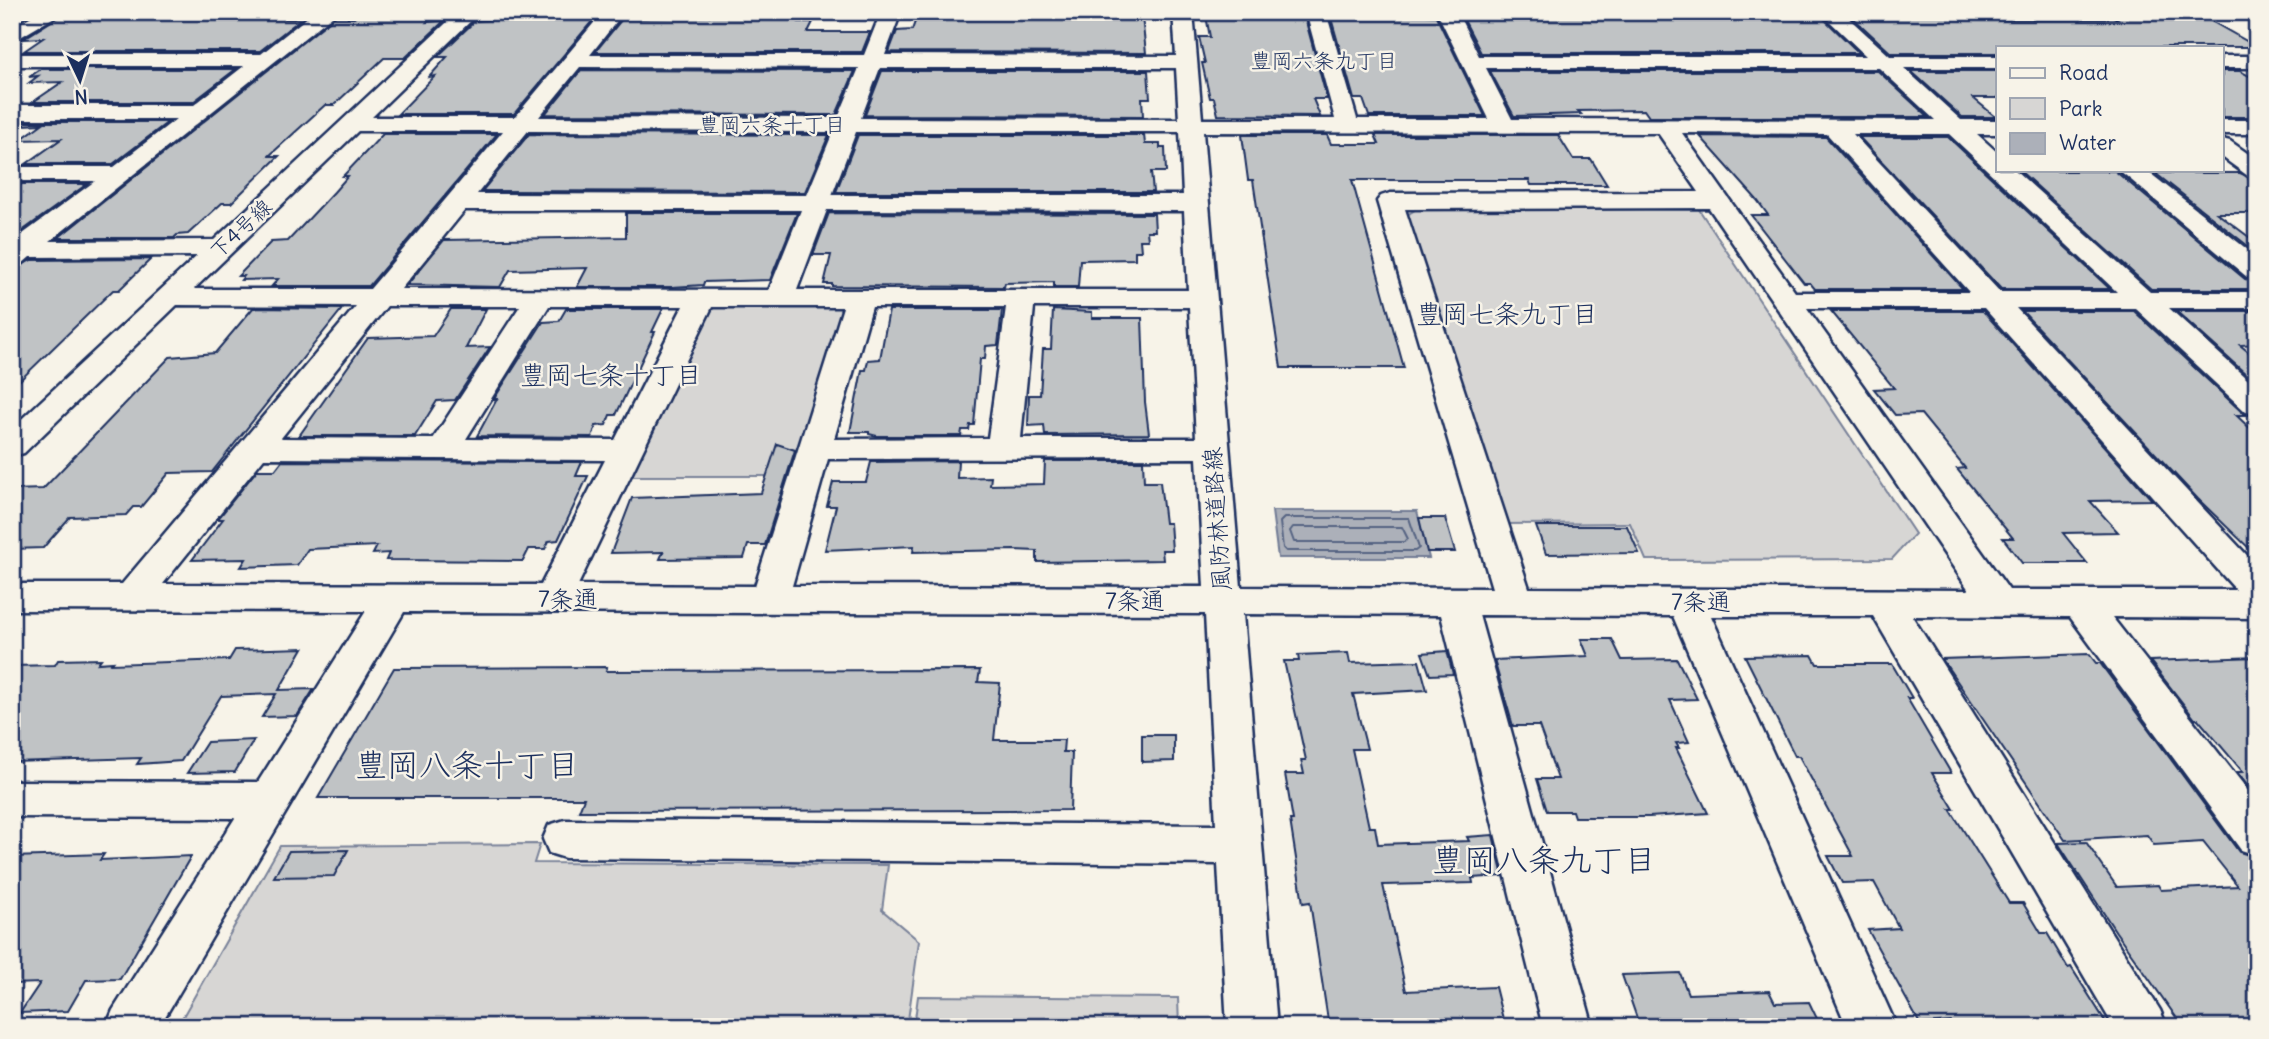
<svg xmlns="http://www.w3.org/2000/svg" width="2269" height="1039" viewBox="0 0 2269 1039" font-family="Delius,'Klee One',sans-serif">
<rect width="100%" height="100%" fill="#f7f3e8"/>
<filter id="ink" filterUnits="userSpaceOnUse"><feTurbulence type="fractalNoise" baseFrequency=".0143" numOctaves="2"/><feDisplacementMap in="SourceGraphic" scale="14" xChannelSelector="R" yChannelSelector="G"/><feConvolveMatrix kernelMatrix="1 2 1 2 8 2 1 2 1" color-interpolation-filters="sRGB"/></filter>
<g filter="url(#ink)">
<g fill="#d7d6d4" stroke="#798299" stroke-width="2">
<polygon points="1425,204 1696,205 1915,534 1892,559 1646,560 1630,523 1505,524 1407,215"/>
<polygon points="703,307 848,307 793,476 627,476"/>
<polygon points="540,844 534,863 888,865 882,910 919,941 907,1027 177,1027 280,846"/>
<polygon points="918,996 1178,998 1179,1027 914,1027"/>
</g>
<polygon fill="#acb0b9" stroke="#727c95" stroke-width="2" points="1272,511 1417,511 1429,558 1278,558"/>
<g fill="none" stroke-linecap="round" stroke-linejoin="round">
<g stroke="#556382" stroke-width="2">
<polygon points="1284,518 1409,518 1419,548 1415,551 1286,551 1283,548 1280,522"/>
<polygon points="1293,527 1402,527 1408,539 1404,542 1294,542 1290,531"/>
</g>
</g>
<g fill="#c0c3c5" stroke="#1b2f5e" stroke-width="2">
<polygon points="66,12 257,12 249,19 301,19 260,51 24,51 43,38 23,39"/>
<polygon points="361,12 423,12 420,15 435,14 427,22 444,21 405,58 384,58 334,105 325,105 269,156 279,156 231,203 222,203 188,234 177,235 174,238 58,238 333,18 354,18"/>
<polygon points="1587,12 1717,13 1721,17 1820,15 1859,53 1481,53 1462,16"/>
<polygon points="1890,13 1981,14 1991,20 2118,19 2108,13 2202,16 2257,47 1998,47 1998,53 1891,53 1850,15 1893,15"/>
<polygon points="711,14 802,14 799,22 813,22 808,32 870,32 862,52 595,52 622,19 709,16"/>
<polygon points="1050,14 1050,19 1142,17 1146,53 889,52 897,31 912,30 916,19"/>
<polygon points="1273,15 1284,16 1285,18 1305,18 1327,99 1313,99 1320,116 1218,115 1214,98 1210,98 1202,63 1205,63 1199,37 1210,37 1206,16"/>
<polygon points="1422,15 1436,16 1485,116 1369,116 1363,99 1354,99 1331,18"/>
<polygon points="499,19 594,19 514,114 398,114 435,76 429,77 447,57 437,57 475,21"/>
<polygon points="41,69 236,69 193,102 33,102 62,82 29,83 38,76 29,77"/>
<polygon points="581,70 855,71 836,115 545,114"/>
<polygon points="882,71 1148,71 1150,98 1142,98 1143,116 865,115"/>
<polygon points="1490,71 1878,71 1928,117 1649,117 1644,110 1578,111 1581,114 1514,116"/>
<polygon points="1911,71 1998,71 1998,98 1973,98 1996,117 1962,117"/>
<polygon points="2222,71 2240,71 2257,80 2257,117 2222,117"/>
<polygon points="25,122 168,122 113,164 26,164 61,139 20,140 42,124 21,125"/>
<polygon points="383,134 497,134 369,286 272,286 278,279 241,280 244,276 238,276 271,242 288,241 334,192 348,176 343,176"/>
<polygon points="529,134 829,135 805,192 482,191"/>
<polygon points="858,135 1144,135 1145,144 1160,144 1160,148 1165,148 1166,172 1151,172 1153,192 836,192"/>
<polygon points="1242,135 1327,135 1331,144 1379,144 1375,135 1558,135 1573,159 1591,159 1607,185 1531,185 1529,180 1352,180 1404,368 1281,368 1253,180 1248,180"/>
<polygon points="1700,136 1826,137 1963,289 1815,289 1810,283 1804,283 1751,215 1768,215 1757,200"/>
<polygon points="1859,137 1948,137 2110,289 2001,289"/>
<polygon points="2020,171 2115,171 2245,279 2257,282 2257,289 2151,289"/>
<polygon points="2155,173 2240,173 2257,180 2257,213 2217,213 2257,243 2257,253"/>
<polygon points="22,184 87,184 18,234 12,234 12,191"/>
<polygon points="626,213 797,213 770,280 704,282 703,285 672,287 577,287 587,268 510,270 500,287 407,285 444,240 626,237"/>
<polygon points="829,213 1154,214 1155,231 1147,231 1148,240 1140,240 1141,251 1135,251 1135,259 1080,260 1078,287 1054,287 1054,282 1005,283 1004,287 832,286 832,284 824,284 831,255 813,255"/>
<polygon points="151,259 119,290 113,290 12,388 12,270 31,260"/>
<polygon points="253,308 342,309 212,472 169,473 141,507 133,507 126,515 70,517 43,548 12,549 12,490 43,489 170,357 215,353"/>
<polygon points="451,309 486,309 466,348 490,347 455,400 437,401 415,436 299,436 368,338 433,336"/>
<polygon points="566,309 663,309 652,332 655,332 616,415 610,415 606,425 596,426 592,437 477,436 497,399 494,399 543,322 559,321"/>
<polygon points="889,310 1002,310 998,345 986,346 985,359 980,359 974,425 970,425 969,430 962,430 961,436 877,436 869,434 869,432 850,432 862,370 866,370 868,360 880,359"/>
<polygon points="1053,310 1092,312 1092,318 1142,318 1145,402 1149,434 1045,435 1044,425 1028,426 1029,395 1040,395 1043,349 1051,349"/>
<polygon points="1831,311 1983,311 2152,500 2090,501 2118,532 2063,533 2087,563 2022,563 2003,538 2013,538 1957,469 1965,468 1921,414 1895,415 1874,389 1894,388"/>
<polygon points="2022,311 2134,311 2244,414 2250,415 2236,415 2257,435 2257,556 2198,499"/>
<polygon points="2176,311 2257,311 2257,344 2240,345 2257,359 2257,384"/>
<polygon points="777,444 795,450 765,545 748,545 744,558 660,559 663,552 611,553 632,498 761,493"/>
<polygon points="282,461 582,462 576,476 588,476 558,540 549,541 545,549 529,549 523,561 386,560 389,553 373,554 377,546 308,549 297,565 241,567 246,559 192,560 223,519 218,519 257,470 275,470"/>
<polygon points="958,461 957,478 991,477 990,485 1044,484 1045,461 1143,461 1144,482 1160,482 1165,523 1170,523 1172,550 1162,550 1163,560 1037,562 1037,551 1014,550 913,552 914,546 825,550 836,506 827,506 833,482 866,482 871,462"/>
<polygon points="1419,518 1445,518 1455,552 1427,552"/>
<polygon points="1536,526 1627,526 1639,553 1546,554"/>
<polygon points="1581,639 1612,639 1622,660 1677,659 1697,699 1670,700 1689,742 1676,743 1679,748 1676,748 1708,813 1649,817 1574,817 1572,811 1547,811 1537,779 1558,779 1539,726 1513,726 1494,660 1588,656"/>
<polygon points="303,648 279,690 314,689 297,716 262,717 276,694 221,696 181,761 137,764 141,758 12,762 12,666 55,665 58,660 101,659 98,663 113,662 111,664 229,660 235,650"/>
<polygon points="1447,651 1453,674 1430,675 1422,653"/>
<polygon points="1348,653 1350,663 1419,661 1427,690 1353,694 1367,749 1352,749 1369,827 1375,827 1378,844 1469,841 1467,837 1493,835 1503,876 1472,878 1473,883 1383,885 1406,991 1495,987 1505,1027 1329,1027 1310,902 1303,903 1290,820 1293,820 1285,774 1304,774 1301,760 1306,760 1284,661 1299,661 1298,655"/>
<polygon points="2089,654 2096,663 2100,663 2239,852 2252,856 2257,862 2257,1027 2183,1027 2116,932 2058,843 2086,842 2117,887 2158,885 2161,890 2238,886 2203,842 2154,845 2147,835 2065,840 1942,659"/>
<polygon points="1812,655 1817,664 1892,664 1912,698 1907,698 1951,773 1932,773 1954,809 1950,809 2009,903 2023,903 2041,933 2047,933 2068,968 2071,967 2109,1027 2079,1027 2076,1023 2021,1027 1954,1027 1951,1022 1920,1024 1868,930 1899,928 1874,882 1842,883 1828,856 1853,856 1799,756 1795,756 1745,656"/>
<polygon points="2257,657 2257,794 2254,794 2237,772 2243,772 2198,719 2195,719 2150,661"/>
<polygon points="607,667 606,671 980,670 978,682 1000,683 994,740 1064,740 1063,752 1072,752 1070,810 579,811 584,798 318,798 394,668"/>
<polygon points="1142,735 1174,735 1174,761 1142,762"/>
<polygon points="254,740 235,772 187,773 207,742"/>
<polygon points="348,850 334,876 274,877 289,851"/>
<polygon points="104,854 100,860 191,856 120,979 86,980 68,1011 20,1013 40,983 12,984 12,857"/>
<polygon points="1680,973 1688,994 1769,991 1775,1003 1809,1002 1821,1027 1640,1027 1622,975"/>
</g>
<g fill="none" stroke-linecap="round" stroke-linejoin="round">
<defs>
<g id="minor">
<polygon points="39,12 63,12 12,42 12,27"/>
<path d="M314,12H337L50,241L214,240L458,12H480L372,117H515L603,12H624L590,55H864L881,12H901L885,55L1176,56L1173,12H1193L1202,119H1335L1306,12H1326L1357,119H1489L1437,12H1457L1479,56H1866L1820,12H1842L1890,56H1998V68H1904L1961,120H1998V134H1977L1998,153V170H2015L2150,292H2257V308H2169L2257,388V414L2246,412L2135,308H2016L2257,566V618L2112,617L2257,802V855L2241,850L2070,617L1912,616L2160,1010L2167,1027H2114L1873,616H1711L1897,1027H1847L1673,616L1479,615L1593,1027H1543L1441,615L1243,614L1277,1027H1227L1218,864L565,858L549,853L543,839L549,825L565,820L1216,825L1205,614L404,612L159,1027H106L113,1010L235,818L12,817V781L258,782L366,611L12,610V584H122L356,306L177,305L24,453L12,456V428L197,256L30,257L22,264L12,266V242L95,181H12V167H114L176,119H12V105H194L244,66H12V54H261ZM580,67L859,68L838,118L539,117ZM880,68H1176L1179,119L861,118ZM1486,68H1879L1935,120L1512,119ZM358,131H503L370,289H194ZM528,131L833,132L807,195L477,194ZM856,132H1180L1183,195H832ZM1203,132L1658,133L1699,192L1390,193L1381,196L1377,201L1492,588L1241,587ZM1682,133L1827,134L1969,292H1795ZM1853,134H1949L2117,292H2000ZM1709,208L1969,590L1529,588L1405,209ZM465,210H801L769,290L401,289ZM827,210L1184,211L1188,290H797ZM387,306H520L433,439L281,438ZM549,306H683L615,440L466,439ZM712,307H843L755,586L578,585ZM872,307H1006L988,438L834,439ZM1034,307H1189L1196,438H1021ZM1807,308H1984L2236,590H2009ZM264,458L605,460L541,585L163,584ZM1197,458L1204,587L792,586L828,459Z"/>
<polygon points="2241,12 2257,12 2257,22 2250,20"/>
<rect x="2222" y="56" width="35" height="12"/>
<rect x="2222" y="120" width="35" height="14"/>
<polygon points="2222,139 2230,141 2257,160 2257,178 2248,176 2222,157"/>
<polygon points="2119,170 2146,170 2257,257 2257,279 2247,277"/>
</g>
</defs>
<use href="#minor" stroke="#1b2f5e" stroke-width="5"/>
<use href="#minor" fill="#f7f3e8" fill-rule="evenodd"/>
</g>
</g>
<g text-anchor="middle" stroke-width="5" stroke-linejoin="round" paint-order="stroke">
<g font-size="21" fill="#1b2f5e" stroke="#f7f3e8">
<text x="1324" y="68">豊岡六条九丁目</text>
<text x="772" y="132">豊岡六条十丁目</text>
</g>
<g font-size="21" fill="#1b2f5e" stroke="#f7f3e8">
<text transform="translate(241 229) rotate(-43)" y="7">下4号線</text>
</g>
<g font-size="24" fill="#1b2f5e" stroke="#f7f3e8">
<text transform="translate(1217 519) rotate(-94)" y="8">風防林道路線</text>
<text x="568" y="607">7条通</text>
<text x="1135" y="609">7条通</text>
<text x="1701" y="610">7条通</text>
</g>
<g font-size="26" fill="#1b2f5e" stroke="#f7f3e8">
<text x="1507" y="323">豊岡七条九丁目</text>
<text x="611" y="384">豊岡七条十丁目</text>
</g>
<g font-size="32" fill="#1b2f5e" stroke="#f7f3e8">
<text x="467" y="776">豊岡八条十丁目</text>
<text x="1544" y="871">豊岡八条九丁目</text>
</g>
</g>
<rect width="2269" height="1039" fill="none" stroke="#f7f3e8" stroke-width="42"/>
<rect x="21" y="21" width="2227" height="997" fill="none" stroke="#1b2f5e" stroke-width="2.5" filter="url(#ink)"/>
<rect x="1996" y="46" width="228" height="126" fill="#f7f3e8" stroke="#9fa5b1" stroke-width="2"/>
<rect x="2010" y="68" width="35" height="10" fill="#f7f3e8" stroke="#9fa5b1" stroke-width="2"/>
<text x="2059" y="80" font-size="21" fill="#1b2f5e">Road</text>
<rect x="2010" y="98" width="35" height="21" fill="#d7d6d4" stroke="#9fa5b1" stroke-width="2"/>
<text x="2059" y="116" font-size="21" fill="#1b2f5e">Park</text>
<rect x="2010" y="133" width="35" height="21" fill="#acb0b9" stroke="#9fa5b1" stroke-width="2"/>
<text x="2059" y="150" font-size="21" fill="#1b2f5e">Water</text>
<g transform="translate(80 80) rotate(176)" stroke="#f7f3e8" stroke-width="5" paint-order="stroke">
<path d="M0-5L12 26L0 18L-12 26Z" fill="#1b2f5e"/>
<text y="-10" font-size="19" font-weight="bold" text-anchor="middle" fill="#1b2f5e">N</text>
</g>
</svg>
